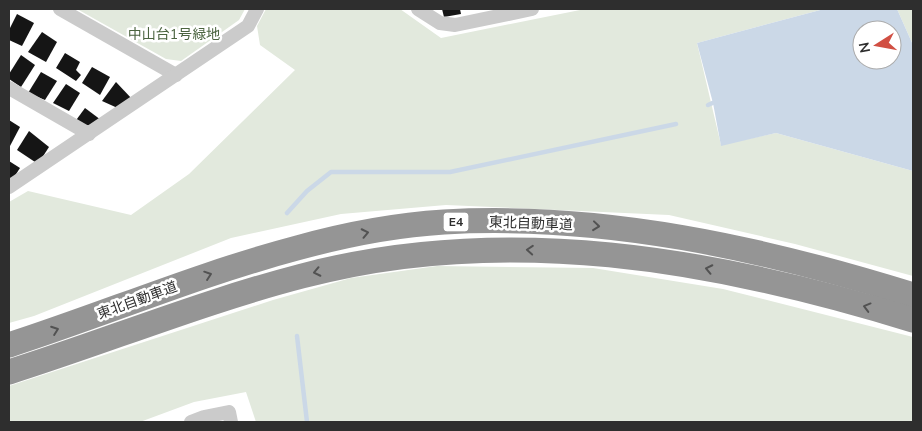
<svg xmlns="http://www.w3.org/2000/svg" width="922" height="431" viewBox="0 0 922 431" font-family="'Nunito Sans','Noto Sans JP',sans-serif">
<rect width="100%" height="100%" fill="#fff"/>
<g fill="#e2e9dd">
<polygon points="77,9 245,9 239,20 181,61 166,59"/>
<polygon points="266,9 400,9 441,38 585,9 824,9 697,43 721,145 776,133 913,171 913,276 795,244 669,215 446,205 341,214 231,238 34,316 9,323 9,202 28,191 131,215 189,174 295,70 260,45 257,26"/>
<polygon points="897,9 913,9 913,45"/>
<polygon points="437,266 593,268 723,289 913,337 913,422 256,422 246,392 194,402 140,422 9,422 9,386 273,300 351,278"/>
</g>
<path fill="#cbd8e7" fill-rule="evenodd" d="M824,9H897L913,45V171L776,133L721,146L713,103L697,43ZM862,30H892V60H862Z"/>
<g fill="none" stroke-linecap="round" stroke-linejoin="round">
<g stroke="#cbd8e7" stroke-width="4.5">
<polyline points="708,105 717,101"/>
<polyline points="287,213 307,191 331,172 450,172 676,124"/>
<polyline points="297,336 307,422"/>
</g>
</g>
<g fill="#151515">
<polygon points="442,9 460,9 461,14 444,17"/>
<polygon points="17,14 34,23 22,46 9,40 9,30"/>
<polygon points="42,32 57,42 46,62 28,52"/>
<polygon points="65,53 80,62 76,70 81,75 76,81 56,68"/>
<polygon points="21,55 35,65 21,87 9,79 9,74"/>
<polygon points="92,67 110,77 100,95 82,83"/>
<polygon points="41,72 57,81 45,100 28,93"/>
<polygon points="116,82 132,99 122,110 102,101"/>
<polygon points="66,84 80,93 69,111 53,103"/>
<polygon points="85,108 101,120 98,127 74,123"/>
<polygon points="9,120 20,127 10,146 9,145"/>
<polygon points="29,131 49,147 38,164 17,150"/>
<polygon points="9,161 20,168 9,185"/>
</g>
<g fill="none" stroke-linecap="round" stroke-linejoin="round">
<g stroke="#cbcbcb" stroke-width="14">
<polyline points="60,9 176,75"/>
<polyline points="418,9 440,23 455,25 532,9"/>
<polyline points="9,88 89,134"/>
<polyline points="9,187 248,26 257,9"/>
<polyline points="191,422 204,417 229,412 231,422"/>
</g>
<g stroke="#959595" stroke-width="25">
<path d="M9,345C105,314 199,274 297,248C344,235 395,225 444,222C604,213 762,248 913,295"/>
<path d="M9,372C107,341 202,302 302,276C505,222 716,259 913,320"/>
</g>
</g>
<defs><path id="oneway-chevron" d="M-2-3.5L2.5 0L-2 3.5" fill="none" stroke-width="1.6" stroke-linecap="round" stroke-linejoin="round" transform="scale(1.25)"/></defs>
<g stroke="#525252">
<use href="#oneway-chevron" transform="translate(596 226) rotate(6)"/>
<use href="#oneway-chevron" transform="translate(365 233) rotate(-12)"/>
<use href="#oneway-chevron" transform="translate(530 250) rotate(-176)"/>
<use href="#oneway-chevron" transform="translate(709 269) rotate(-168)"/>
<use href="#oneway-chevron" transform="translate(317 272) rotate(168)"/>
<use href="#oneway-chevron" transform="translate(208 275) rotate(-19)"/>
<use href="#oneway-chevron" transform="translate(867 307) rotate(-165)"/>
<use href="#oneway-chevron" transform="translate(55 330) rotate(-20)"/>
</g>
<g text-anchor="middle" stroke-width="5" stroke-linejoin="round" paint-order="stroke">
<rect fill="#fff" stroke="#6d6d6d" stroke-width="1" x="443.5" y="212.5" width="25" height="19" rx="4"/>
<g font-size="12" font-weight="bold" fill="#2e2e2e">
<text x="456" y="226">E4</text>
</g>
<g font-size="14" fill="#4b6440" stroke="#fff">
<text x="174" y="39">中山台1号緑地</text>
</g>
<g font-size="14" fill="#2e2e2e" stroke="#fff">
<text transform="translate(531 223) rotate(2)" y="5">東北自動車道</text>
<text transform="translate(137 300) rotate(-20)" y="5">東北自動車道</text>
</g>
</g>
<rect width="922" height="431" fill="none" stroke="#2e2e2e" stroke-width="20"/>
<g transform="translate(877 45) rotate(259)"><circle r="24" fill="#ffffff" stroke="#ababab"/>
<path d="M0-4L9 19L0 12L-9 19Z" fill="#d14f43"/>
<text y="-8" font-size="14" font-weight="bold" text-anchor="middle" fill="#2e2e2e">N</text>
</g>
</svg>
